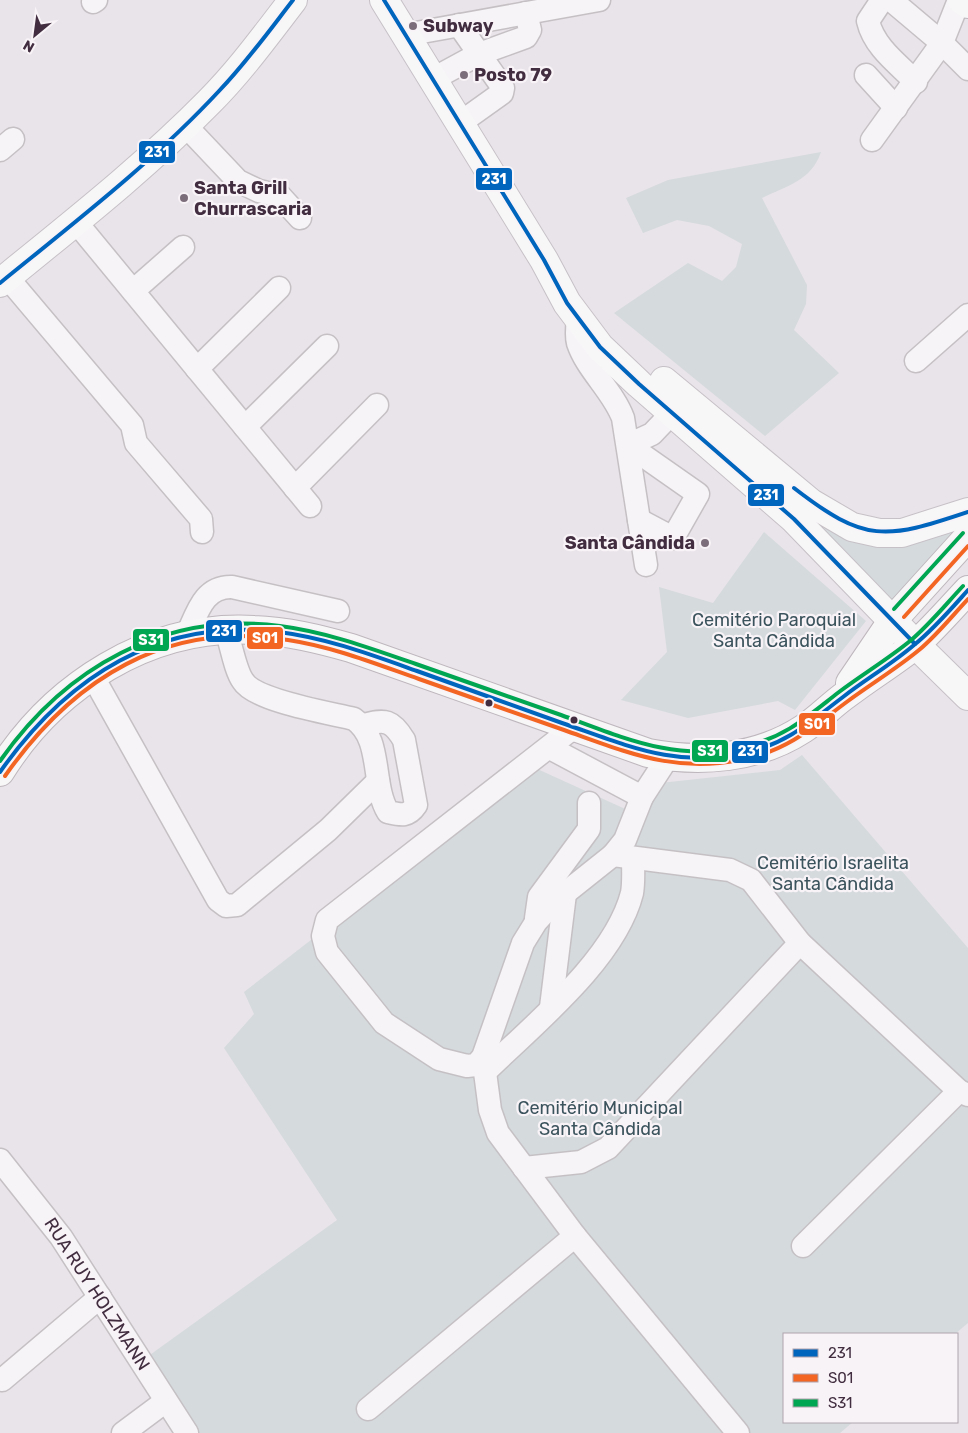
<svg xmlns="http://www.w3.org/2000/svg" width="968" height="1433" viewBox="0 0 968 1433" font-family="Rubik,sans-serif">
<rect width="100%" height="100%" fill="#e9e4e9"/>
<g fill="#d5dadd">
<path d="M821,152C811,181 788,185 762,198L807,285L806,304L794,330L839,373L765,436L614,313L688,263L722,281L736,267L742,244L709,226L677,220L643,233L626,198L668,180Z"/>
<polygon points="696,420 830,522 968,519 893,601"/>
<polygon points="764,532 866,621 795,710 778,701 688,718 621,700 667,652 659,587 713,603"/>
<polygon points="802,755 968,948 968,1323 955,1334 784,1334 784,1422 853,1422 840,1433 195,1433 147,1357 337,1220 224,1048 254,1014 244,992 533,767 634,813 660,783 780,770"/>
</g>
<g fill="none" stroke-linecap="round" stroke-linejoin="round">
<defs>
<g id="minor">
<path d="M882,0L868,21C874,47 898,64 916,82"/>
<polyline points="891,0 942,43 968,69"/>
<polyline points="93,2 96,0"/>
<polyline points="459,25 503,88 502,93 460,123"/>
<polyline points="405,35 599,0"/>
<polyline points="866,75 896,108"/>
<polyline points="433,79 479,54 526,37 530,30 526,13"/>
<polyline points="185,125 238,181 259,191 280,196 300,218"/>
<polyline points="872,140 942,43 959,0"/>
<polyline points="0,150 13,139"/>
<polyline points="76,222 310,506"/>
<polyline points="7,277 132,425 136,443 201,519 202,532"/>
<polyline points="133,291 183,247"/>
<path d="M578,319C577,327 576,336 578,343C587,370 613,391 623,418L646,565"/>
<polyline points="916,361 968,315"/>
<polyline points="197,369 279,288"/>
<polyline points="245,427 327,346"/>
<polyline points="628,445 698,494 673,538 639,520"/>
<polyline points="628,445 652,434 672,413"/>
<polyline points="295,488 377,405"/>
<path d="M226,630C231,644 235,670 243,681C255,701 330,713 354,719C383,739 371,784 388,812C401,815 408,817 416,805L404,740C392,720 385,719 364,725"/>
<path d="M186,637C197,614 203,586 232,587L338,611"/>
<polyline points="92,675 218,900 226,906 237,905 328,830 378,781"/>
<polyline points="573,728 327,920 323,936 327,952 384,1023 439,1059 467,1066 476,1065 483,1057 523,943 536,922 554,902 613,855 625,840 642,797 668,757"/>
<polyline points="550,748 642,797"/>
<polyline points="613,855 730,870 751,880 800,943 959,1091 968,1095"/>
<polyline points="536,918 539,897 589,829 589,803"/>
<polyline points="551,1007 565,894"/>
<path d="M485,1072C533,1025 615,960 632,893C634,882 633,869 633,858"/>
<polyline points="0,1160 61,1237 187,1433"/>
<polyline points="524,1168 581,1162 608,1148 800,943"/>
<polyline points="575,1236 738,1433"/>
<polyline points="803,1246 959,1091"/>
<polyline points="2,1380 100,1297"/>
<polyline points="368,1409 575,1236 498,1133 490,1110 483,1057"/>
<polyline points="123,1433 166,1401"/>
</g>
<g id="major">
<polyline points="384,0 544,260 567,303 600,347 639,384 794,519 915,644 968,696"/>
<path d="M0,283C71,225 144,168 209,102C240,71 266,35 293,0"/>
<polyline points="664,381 811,503 852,527 879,533 902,533 968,512"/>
</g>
<g id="highway">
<polyline points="962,0 968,4"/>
<polyline points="850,683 892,621 968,537"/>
<path d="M0,772C53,686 149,624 254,630C287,631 319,639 351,648L648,753C700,763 757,759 803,729C819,719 831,705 847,694C869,677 894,662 915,645C934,628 951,608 968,590"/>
</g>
</defs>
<use href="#minor" stroke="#c5c0c4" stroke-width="25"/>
<use href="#major" stroke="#c6c1c6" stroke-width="30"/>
<use href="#highway" stroke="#beb7bd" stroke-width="30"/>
<use href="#minor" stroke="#f6f4f6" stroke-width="22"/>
<use href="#major" stroke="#f8f7f8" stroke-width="28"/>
<use href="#highway" stroke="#f8f7f8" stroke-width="28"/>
<defs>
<g id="bus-1">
<polyline points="384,0 544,260 567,303 600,347 639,384 794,519 915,644"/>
<path d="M0,283C75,222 153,162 219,91C246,63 269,31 293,0"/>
<path d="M794,488C865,543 885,540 968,512"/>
<path d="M0,772C67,677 159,617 279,632C327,638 372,655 417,671C465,688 514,706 562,723C626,745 679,770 749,752C789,742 811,721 843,697C866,679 892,664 914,645C934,629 951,609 968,590"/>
</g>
<g id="bus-2">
<polyline points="904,617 968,546"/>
<path d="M5,776C73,679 166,620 288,640C334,647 376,664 419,679C467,696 516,713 564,730C629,753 678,775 749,758C791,748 814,726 848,701C871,684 896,669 919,650C937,635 952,616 968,599"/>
</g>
<g id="bus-3">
<polyline points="894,609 963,533"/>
<path d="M0,761C65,668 164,611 280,626C327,632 372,649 416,664C464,681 513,698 561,715C624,738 677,763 746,746C786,737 808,716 839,692C863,674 888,659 910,641C930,624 946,604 963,586"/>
</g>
</defs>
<use href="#bus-1" stroke="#f8f3f7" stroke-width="8"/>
<use href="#bus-2" stroke="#f8f3f7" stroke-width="8"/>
<use href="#bus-3" stroke="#f8f3f7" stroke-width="8"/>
<use href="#bus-1" stroke="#0065bd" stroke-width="4"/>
<use href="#bus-2" stroke="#f26522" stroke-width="4"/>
<use href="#bus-3" stroke="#00a651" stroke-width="4"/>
</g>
<g fill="#7c6d7a" stroke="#f8f3f7" stroke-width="2">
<circle cx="413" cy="26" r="5"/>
<circle cx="464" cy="75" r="5"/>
<circle cx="184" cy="198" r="5"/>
<circle cx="705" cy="543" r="5"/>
</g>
<g fill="#412d3f" stroke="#f8f3f7" stroke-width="2">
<circle cx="489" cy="703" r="4.5"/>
<circle cx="574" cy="720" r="4.5"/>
</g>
<g text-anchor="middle" stroke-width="4.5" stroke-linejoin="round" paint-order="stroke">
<g font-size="18" font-weight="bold" fill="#412d3f" stroke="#f8f3f7" text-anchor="start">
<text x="423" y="32">Subway</text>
<text x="474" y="81">Posto 79</text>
<text x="194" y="194">Santa Grill<tspan x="194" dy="21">Churrascaria</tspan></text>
<text x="695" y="549" text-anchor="end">Santa Cândida</text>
</g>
<g font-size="18" fill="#3b535c" stroke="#f8f3f7">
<text x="774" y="626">Cemitério Paroquial<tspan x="774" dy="21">Santa Cândida</tspan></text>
<text x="833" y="869">Cemitério Israelita<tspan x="833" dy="21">Santa Cândida</tspan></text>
<text x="600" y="1114">Cemitério Municipal<tspan x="600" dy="21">Santa Cândida</tspan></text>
</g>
<g font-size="18" fill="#412d3f" stroke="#f8f3f7">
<text transform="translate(97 1294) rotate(57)" y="6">RUA RUY HOLZMANN</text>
</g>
</g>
<g stroke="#f8f3f7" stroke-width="2">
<rect x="138" y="140" width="38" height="24" rx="5" fill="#0065bd"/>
<rect x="475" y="167" width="38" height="24" rx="5" fill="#0065bd"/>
<rect x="747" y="483" width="38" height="24" rx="5" fill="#0065bd"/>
<rect x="205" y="619" width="38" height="24" rx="5" fill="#0065bd"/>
<rect x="246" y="626" width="38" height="24" rx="5" fill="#f26522"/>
<rect x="132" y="628" width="38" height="24" rx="5" fill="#00a651"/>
<rect x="798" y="712" width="38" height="24" rx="5" fill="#f26522"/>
<rect x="691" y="739" width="38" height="24" rx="5" fill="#00a651"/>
<rect x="731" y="740" width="38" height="24" rx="5" fill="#0065bd"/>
</g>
<g font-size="14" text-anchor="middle" font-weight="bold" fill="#fff">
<text x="157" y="157">231</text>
<text x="494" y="184">231</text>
<text x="766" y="500">231</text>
<text x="224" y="636">231</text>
<text x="265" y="643">S01</text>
<text x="151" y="645">S31</text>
<text x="817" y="729">S01</text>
<text x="710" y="756">S31</text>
<text x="750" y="756">231</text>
</g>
<rect x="783" y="1333" width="175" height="90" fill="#f8f3f7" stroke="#afa4ad"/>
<rect x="793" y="1349" width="25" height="8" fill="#0065bd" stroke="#afa4ad"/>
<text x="828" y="1358" font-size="15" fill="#412d3f">231</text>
<rect x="793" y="1374" width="25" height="8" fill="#f26522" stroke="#afa4ad"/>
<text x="828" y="1383" font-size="15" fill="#412d3f">S01</text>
<rect x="793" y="1399" width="25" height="8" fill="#00a651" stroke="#afa4ad"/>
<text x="828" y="1408" font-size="15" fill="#412d3f">S31</text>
<g transform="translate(35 35) rotate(209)" stroke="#f8f3f7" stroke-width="4" paint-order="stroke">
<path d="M0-4L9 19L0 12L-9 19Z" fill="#412d3f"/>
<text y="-8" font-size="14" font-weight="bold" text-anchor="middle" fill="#412d3f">N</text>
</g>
</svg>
